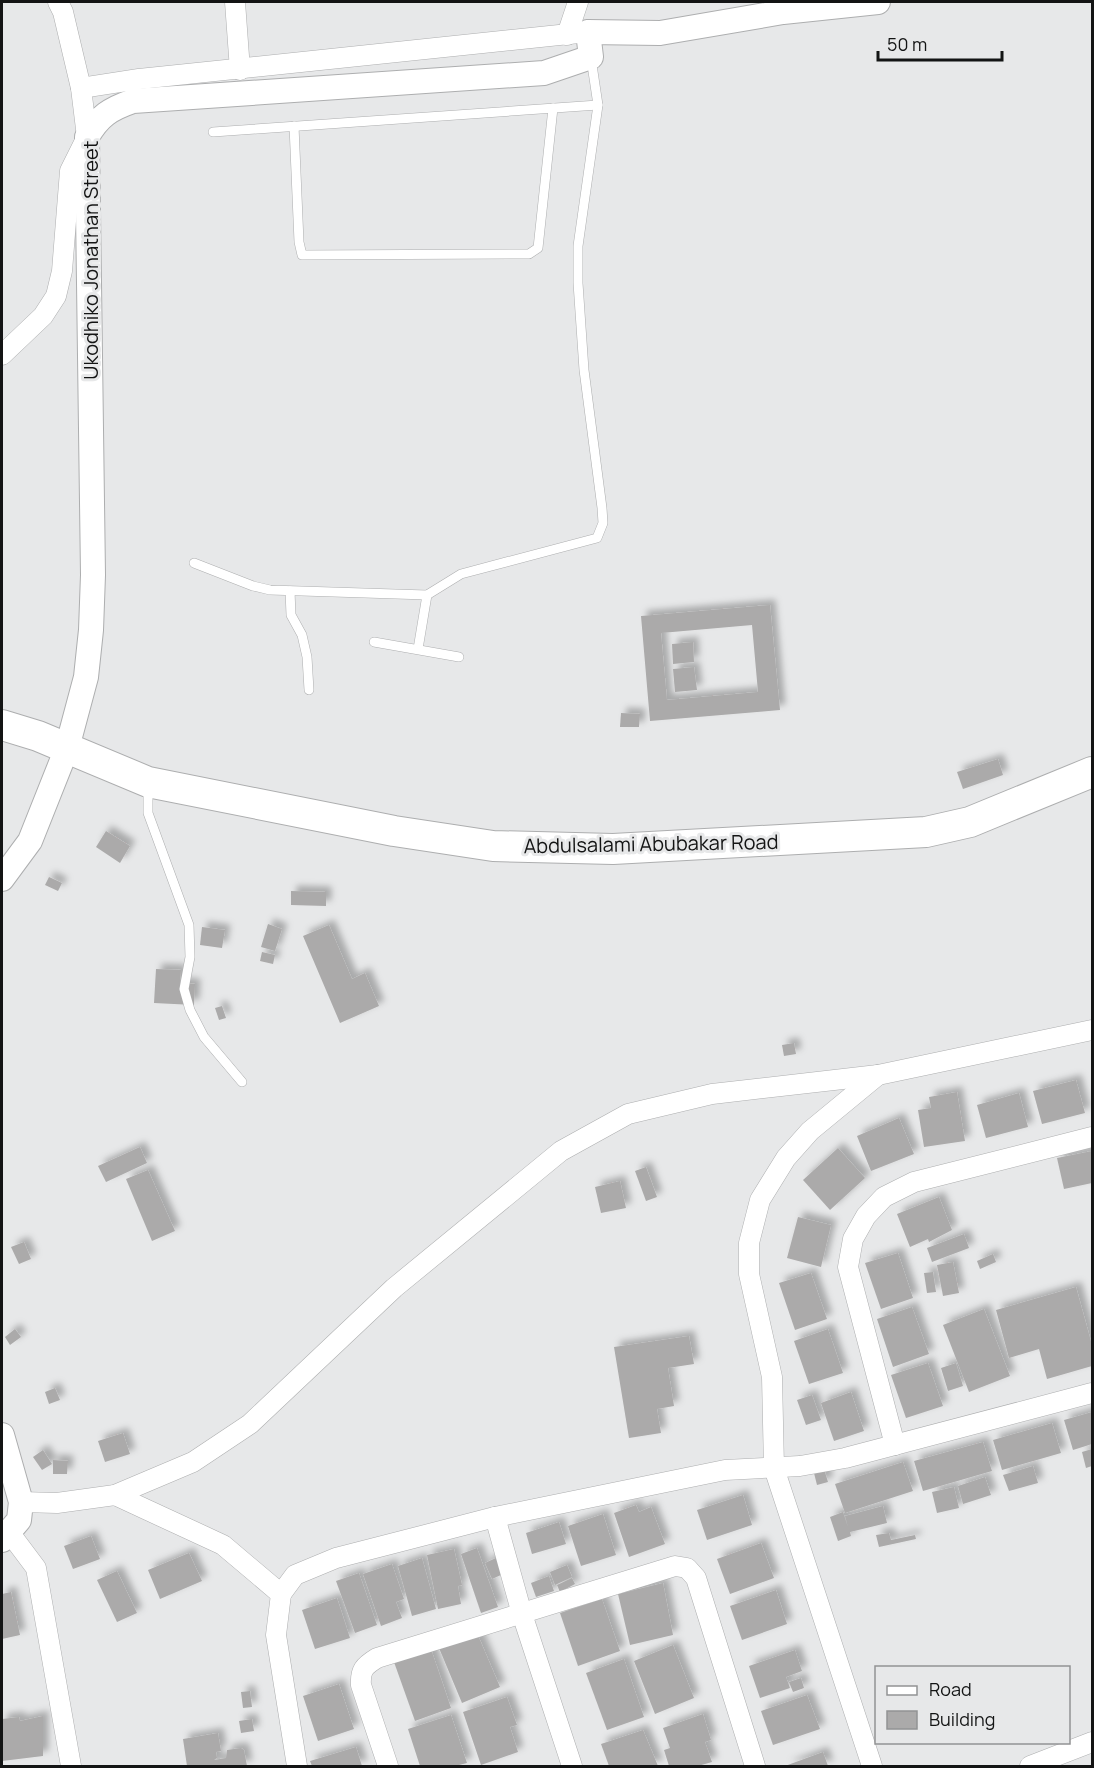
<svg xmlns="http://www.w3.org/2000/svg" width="1094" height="1768" viewBox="0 0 1094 1768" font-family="Manrope,sans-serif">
<defs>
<filter id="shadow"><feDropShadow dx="5.5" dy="-5.5" stdDeviation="3" flood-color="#0004"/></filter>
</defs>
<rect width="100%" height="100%" fill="#e7e8e9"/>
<g fill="#abaaaa" fill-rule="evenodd" filter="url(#shadow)">
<path d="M770,605L780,710L650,721L641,616ZM752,625L758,692L667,700L661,633Z"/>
<polygon points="693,642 694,662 673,664 672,644"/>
<polygon points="694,667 697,690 675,692 673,669"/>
<polygon points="621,713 640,714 639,727 620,727"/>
<polygon points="998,759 1003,775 963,789 957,772"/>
<polygon points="106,831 130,846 120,863 96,847"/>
<polygon points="49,877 62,883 58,891 45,885"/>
<polygon points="291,891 326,892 326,906 291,905"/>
<polygon points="268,924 282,929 275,951 261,947"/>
<polygon points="329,925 352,979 365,973 379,1006 340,1023 303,936"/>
<polygon points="202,927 225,930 222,948 200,945"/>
<polygon points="262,952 275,955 273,964 260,961"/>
<polygon points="156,969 181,970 180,983 195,984 194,1005 154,1003"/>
<polygon points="222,1006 226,1018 219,1020 215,1008"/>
<polygon points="794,1043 796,1054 784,1056 782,1045"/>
<polygon points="1076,1080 1085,1113 1042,1124 1033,1091"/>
<polygon points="957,1092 965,1141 924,1147 918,1110 931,1108 929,1097"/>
<polygon points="1019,1093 1028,1127 986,1138 977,1105"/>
<polygon points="899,1118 914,1154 871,1171 857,1136"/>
<polygon points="140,1147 147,1163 106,1182 98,1166"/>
<polygon points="838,1148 865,1178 830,1210 803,1180"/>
<polygon points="1092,1151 1092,1183 1064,1189 1057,1158"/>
<polygon points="646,1167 657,1197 646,1201 635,1171"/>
<polygon points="148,1170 175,1231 152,1241 126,1179"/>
<polygon points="620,1181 626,1208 601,1213 595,1187"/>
<polygon points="939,1197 952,1230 929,1242 928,1239 910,1247 897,1214"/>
<polygon points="798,1217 831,1225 821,1267 787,1258"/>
<polygon points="964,1234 969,1248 932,1262 927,1248"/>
<polygon points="24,1242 31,1259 19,1264 11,1247"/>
<polygon points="898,1253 913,1298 881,1309 865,1263"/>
<polygon points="993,1254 996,1262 980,1269 977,1261"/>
<polygon points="953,1262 959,1293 943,1296 937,1265"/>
<polygon points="933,1272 936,1292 927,1293 924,1273"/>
<polygon points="811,1273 827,1319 795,1330 779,1283"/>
<polygon points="1076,1287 1092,1345 1092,1366 1047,1379 1039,1349 1009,1358 996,1310"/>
<polygon points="912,1307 929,1354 893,1367 877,1319"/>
<polygon points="984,1309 1010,1376 969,1392 943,1325"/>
<polygon points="15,1329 21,1337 10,1345 5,1337"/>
<polygon points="828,1329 843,1373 809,1384 794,1341"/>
<polygon points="689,1336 694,1364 668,1368 674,1406 657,1409 661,1433 629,1438 614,1347"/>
<polygon points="928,1363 943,1406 906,1418 891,1375"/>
<polygon points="956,1363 963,1386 948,1391 941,1368"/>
<polygon points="55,1388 60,1400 49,1404 45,1392"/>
<polygon points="851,1392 864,1431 834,1441 821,1403"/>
<polygon points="812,1395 821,1420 806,1425 797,1400"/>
<polygon points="1092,1412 1092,1444 1073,1450 1064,1420"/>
<polygon points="1052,1423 1061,1453 1002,1470 993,1440"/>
<polygon points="123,1433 130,1454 105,1462 98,1441"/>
<polygon points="983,1442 992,1471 923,1491 914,1461"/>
<polygon points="1092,1449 1092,1466 1086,1468 1082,1452"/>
<polygon points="43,1450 52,1464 42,1470 33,1457"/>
<polygon points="53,1460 68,1461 67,1474 53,1474"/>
<polygon points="903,1462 913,1491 845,1513 835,1484"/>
<polygon points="823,1466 828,1482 817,1485 813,1469"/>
<polygon points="1033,1466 1038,1483 1009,1491 1003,1475"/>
<polygon points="985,1477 991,1495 963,1504 958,1486"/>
<polygon points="954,1487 959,1508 937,1513 932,1492"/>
<polygon points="743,1495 752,1525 707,1540 697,1510"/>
<polygon points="636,1505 639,1512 651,1507 665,1544 629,1557 614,1513"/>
<polygon points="883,1506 887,1523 850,1532 851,1536 838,1541 830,1517 843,1512 848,1527 845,1516"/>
<polygon points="603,1514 616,1555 581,1566 568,1526"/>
<polygon points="559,1522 566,1544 532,1554 526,1533"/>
<polygon points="889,1533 891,1540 915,1535 916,1539 879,1547 876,1535"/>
<polygon points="91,1536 100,1559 73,1569 64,1546"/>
<polygon points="761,1543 774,1578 730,1594 717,1559"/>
<polygon points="477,1548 498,1607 481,1613 461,1554"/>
<polygon points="454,1549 462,1585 458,1586 461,1604 438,1609 427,1555"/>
<polygon points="189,1553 202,1581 160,1599 148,1570"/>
<polygon points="422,1558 436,1609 412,1616 398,1566"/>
<polygon points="496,1558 503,1574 492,1579 485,1563"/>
<polygon points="392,1564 404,1599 396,1602 402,1618 381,1626 363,1574"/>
<polygon points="567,1565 572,1577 555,1585 550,1572"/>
<polygon points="117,1571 137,1613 117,1622 97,1580"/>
<polygon points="359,1573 377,1625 355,1633 336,1581"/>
<polygon points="549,1576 554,1591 536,1597 531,1583"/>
<polygon points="572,1578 575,1584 560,1592 557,1585"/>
<polygon points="663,1583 673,1635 630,1645 618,1594"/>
<polygon points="776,1590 787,1624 742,1640 730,1606"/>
<polygon points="11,1592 20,1635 2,1639 2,1594"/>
<polygon points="337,1598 350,1638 315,1649 302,1610"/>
<polygon points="602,1599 620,1651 578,1666 560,1613"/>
<polygon points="477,1633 500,1687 462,1703 439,1648"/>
<polygon points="673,1645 694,1698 655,1714 634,1661"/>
<polygon points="431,1649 451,1708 415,1721 394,1662"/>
<polygon points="795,1650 802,1671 786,1677 790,1688 760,1698 749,1666"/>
<polygon points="624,1659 644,1717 607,1730 586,1673"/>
<polygon points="801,1678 804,1688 793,1692 789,1682"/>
<polygon points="339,1684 354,1729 318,1741 303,1696"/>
<polygon points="250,1691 252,1707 243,1708 241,1692"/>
<polygon points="807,1695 820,1729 773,1745 761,1711"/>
<polygon points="507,1697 517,1725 510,1727 518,1752 481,1765 463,1712"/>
<polygon points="703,1714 711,1740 705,1742 712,1762 698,1766 669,1766 664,1750 670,1748 663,1728"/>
<polygon points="451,1715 467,1763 455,1766 420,1766 408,1729"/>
<polygon points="43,1716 43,1756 2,1761 2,1719 19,1717 20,1721"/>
<polygon points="252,1719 254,1731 241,1733 239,1721"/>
<polygon points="643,1730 658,1766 609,1766 601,1744"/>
<polygon points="218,1733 221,1751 216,1752 217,1758 214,1760 226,1758 227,1750 241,1748 244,1750 247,1766 187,1766 183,1739"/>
<polygon points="356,1747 362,1766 312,1766 310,1761"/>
<polygon points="823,1752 828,1766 785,1766"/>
</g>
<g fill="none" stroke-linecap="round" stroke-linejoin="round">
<defs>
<g id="service">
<polyline points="294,126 299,242 302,255 529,254 538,248 553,108"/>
<polyline points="213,132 598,105"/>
<polyline points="194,563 253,586 270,590 427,595 461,574 597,538 603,523 602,508 584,370 578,283 578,246 598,105 591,58"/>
<polyline points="290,591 291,615 302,635 307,657 309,690"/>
<polyline points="374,642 459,657"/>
<polyline points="418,649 427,595"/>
<polyline points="148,786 148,813 189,925 190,957 184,989 190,1010 204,1037 242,1082"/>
</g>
<g id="minor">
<polyline points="235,2 240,70"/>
<polyline points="567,35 578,2"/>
<polyline points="81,88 139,79 588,32"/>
<polyline points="2,355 43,316 56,296 62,271 70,171 87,137 81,88 63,12 58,2"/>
<polyline points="895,1445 848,1267 853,1239 866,1216 884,1197 914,1182 1092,1137"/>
<polyline points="115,1495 223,1545 281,1594 276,1635 297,1766"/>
<polyline points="21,1502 57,1503 115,1495 193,1462 250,1424 394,1288 561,1151 628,1114 712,1094 878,1075 1092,1030"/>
<polyline points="495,1517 522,1614 572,1766"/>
<polyline points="9,1532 36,1568 71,1766"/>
<polyline points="281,1594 295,1575 336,1558 495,1517 725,1470 800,1466 845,1458 1092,1393"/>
<path d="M388,1766L361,1685C360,1670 364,1666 377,1658L675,1566L687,1568L696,1578L755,1766"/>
<polyline points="872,1766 774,1468 772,1377 749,1274 749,1243 760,1200 786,1158 810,1131 878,1075"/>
<polyline points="1030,1766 1092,1742"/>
</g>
<g id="tertiary">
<path d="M2,879L30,841L67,748L86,677L91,630L93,575L87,137C99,116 110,109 133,101L544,73L591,57L588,32L660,33L783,12L878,2"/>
<polyline points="2,1435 21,1502 19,1520 2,1540"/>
</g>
<polyline id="primary" points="2,725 38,736 148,782 394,831 493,846 613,849 926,832 970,822 1092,772"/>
</defs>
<use href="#service" stroke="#adaeaf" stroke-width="10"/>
<use href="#minor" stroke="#adaeaf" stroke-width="21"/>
<use href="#tertiary" stroke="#adaeaf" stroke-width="26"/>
<use href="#primary" stroke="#adaeaf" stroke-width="32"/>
<use href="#service" stroke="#fff" stroke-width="9"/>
<use href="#minor" stroke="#fff" stroke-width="20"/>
<use href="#tertiary" stroke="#fff" stroke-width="24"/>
<use href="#primary" stroke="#fff" stroke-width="30"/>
</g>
<g text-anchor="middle" stroke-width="6" stroke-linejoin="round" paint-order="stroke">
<g font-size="20" fill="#131414" stroke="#e7e8e9">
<text transform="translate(91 260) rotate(-90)" y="7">Ukodhiko Jonathan Street</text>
<text transform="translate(651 844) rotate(-1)" y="7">Abdulsalami Abubakar Road</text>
</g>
</g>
<rect width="1094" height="1768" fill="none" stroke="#131414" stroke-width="6"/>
<rect x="875" y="1666" width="195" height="78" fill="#e7e8e9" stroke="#929394" stroke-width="1.5"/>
<rect x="887" y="1686" width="30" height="9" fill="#ffffff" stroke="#929394" stroke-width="1.5"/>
<text x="929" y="1696" font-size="18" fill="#131414">Road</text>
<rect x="887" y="1711" width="30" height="18" fill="#abaaaa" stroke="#929394" stroke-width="1.5"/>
<text x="929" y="1726" font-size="18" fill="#131414">Building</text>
<path d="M878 51v9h124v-9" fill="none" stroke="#131414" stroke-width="3"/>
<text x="887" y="51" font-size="18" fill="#131414" stroke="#e7e8e9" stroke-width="4.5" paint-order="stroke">50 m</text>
</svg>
